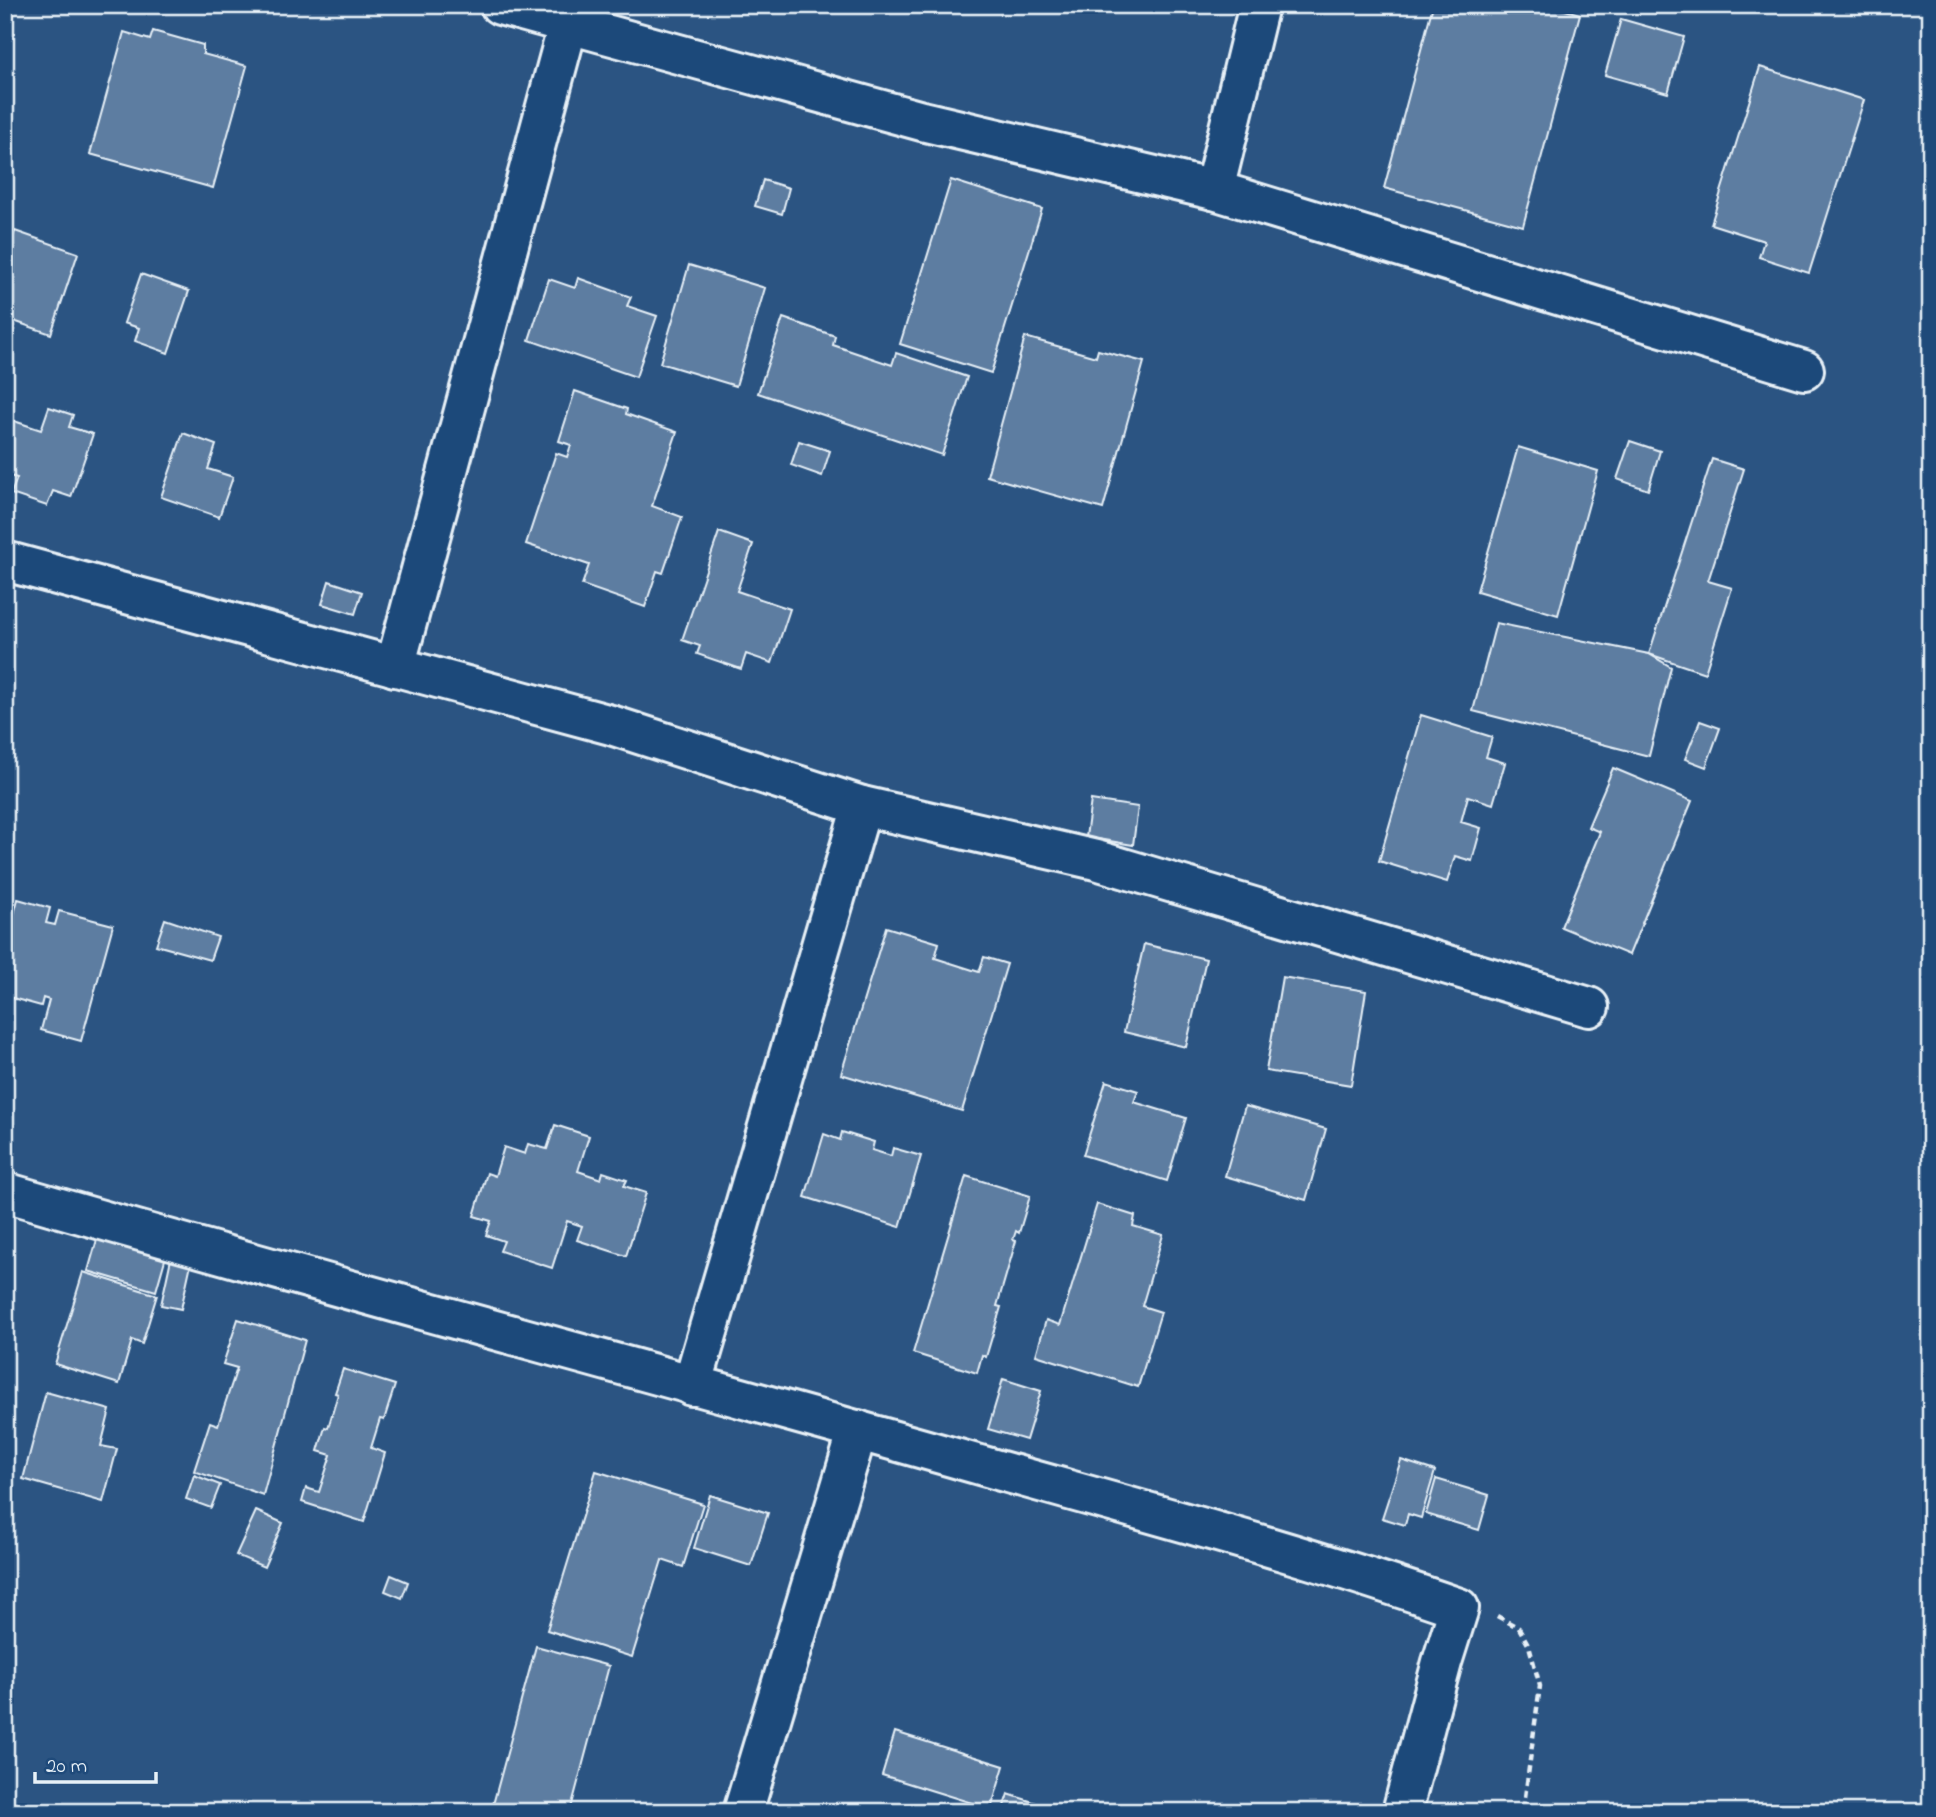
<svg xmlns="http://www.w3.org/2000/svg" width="1936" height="1817" viewBox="0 0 1936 1817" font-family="'Indie Flower',sans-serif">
<rect width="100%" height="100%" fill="#2b5482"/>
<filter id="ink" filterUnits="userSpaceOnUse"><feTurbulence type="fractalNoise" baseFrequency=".0143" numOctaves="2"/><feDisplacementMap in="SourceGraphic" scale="14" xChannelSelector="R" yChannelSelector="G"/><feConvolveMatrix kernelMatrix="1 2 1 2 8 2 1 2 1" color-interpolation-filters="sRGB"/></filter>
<g filter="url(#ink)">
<g fill="#5d7da1" stroke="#e8f1f8" stroke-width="2">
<polygon points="1433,5 1546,5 1580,14 1523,226 1384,188"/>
<polygon points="1621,19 1684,37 1668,93 1605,75"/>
<polygon points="153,31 203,45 203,54 247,66 213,188 90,154 124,32 150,40"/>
<polygon points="1760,67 1864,100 1809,273 1759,257 1764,241 1711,224"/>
<polygon points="763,180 789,188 782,214 755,206"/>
<polygon points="951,180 1042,209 991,373 900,344"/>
<polygon points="15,231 78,253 51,334 5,318 5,259"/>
<polygon points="689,265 765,288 736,386 660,363"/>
<polygon points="141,274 189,291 168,353 135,341 139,328 124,323"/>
<polygon points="578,278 631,297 627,306 657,316 636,377 529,340 549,279 575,288"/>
<polygon points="783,318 835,336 833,345 892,365 896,353 967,377 942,455 758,393"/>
<polygon points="1025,337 1096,357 1098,350 1144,362 1103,509 987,476"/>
<polygon points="575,391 627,409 626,414 677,432 652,506 682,517 663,573 657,571 645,607 582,585 589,565 526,544 556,453 567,457 571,445 559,441"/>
<polygon points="49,407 73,415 69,427 93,434 71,497 53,491 47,506 11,494 17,478 5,475 5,418 41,430"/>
<polygon points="183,433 216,445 208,469 233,477 219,517 161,497"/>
<polygon points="799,441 830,451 822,476 791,465"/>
<polygon points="1630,441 1660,451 1648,490 1617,479"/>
<polygon points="1518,447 1598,471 1558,615 1477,591"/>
<polygon points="1712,459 1744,469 1708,581 1732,588 1705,673 1649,654"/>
<polygon points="719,532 753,544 737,591 790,609 772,663 746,654 741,669 697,654 700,646 682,640"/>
<polygon points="329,581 362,592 355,614 322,604"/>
<polygon points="1496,623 1649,654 1671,667 1649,756 1473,711"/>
<polygon points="1421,715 1492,737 1486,757 1505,763 1493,804 1468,796 1461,822 1481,828 1472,861 1455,856 1447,882 1379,861"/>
<polygon points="1700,721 1720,728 1706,767 1685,759"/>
<polygon points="1613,768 1692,801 1629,955 1561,927 1600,832 1588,827"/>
<polygon points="1091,800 1138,807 1133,845 1086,837"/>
<polygon points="18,899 50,908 46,923 55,925 59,911 113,925 81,1041 41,1030 49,1000 43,998 41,1006 5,996 5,911 14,914"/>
<polygon points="165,919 218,937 210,960 156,945"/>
<polygon points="886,927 939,943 935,958 979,972 984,957 1007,964 962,1111 841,1074"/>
<polygon points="1144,944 1206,959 1186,1047 1124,1032"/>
<polygon points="1282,977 1366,991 1351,1085 1266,1071"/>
<polygon points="1106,1081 1138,1091 1134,1102 1186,1118 1167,1181 1083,1155"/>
<polygon points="1245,1106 1326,1129 1306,1200 1225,1176"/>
<polygon points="555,1125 589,1136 578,1171 601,1179 603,1172 627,1180 624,1186 646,1193 626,1256 577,1240 582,1226 567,1221 552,1268 500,1251 504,1241 486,1235 491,1221 474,1216 487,1173 495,1176 504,1147 525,1154 528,1144 547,1149"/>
<polygon points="842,1132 874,1142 872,1150 891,1156 893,1148 921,1156 900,1227 805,1197 824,1134 840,1140"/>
<polygon points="966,1176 1030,1196 1019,1233 1016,1231 1013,1240 1016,1241 997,1306 1001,1307 986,1357 982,1355 977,1373 913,1353"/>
<polygon points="1097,1204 1135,1216 1133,1226 1163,1235 1142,1306 1161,1312 1138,1387 1036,1355 1046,1320 1060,1325"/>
<polygon points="98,1236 166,1256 156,1291 88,1271"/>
<polygon points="172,1254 192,1259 181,1309 161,1305"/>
<polygon points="83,1272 157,1295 142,1344 132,1340 119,1384 55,1364"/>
<polygon points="238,1319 305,1340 263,1495 194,1471 210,1422 218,1425 237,1368 223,1364"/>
<polygon points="343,1369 395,1385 384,1420 380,1419 371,1448 385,1453 364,1522 302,1502 306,1488 319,1492 331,1455 318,1451 325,1427 328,1428 338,1394 335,1393"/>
<polygon points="1003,1379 1041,1391 1026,1440 988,1429"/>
<polygon points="46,1392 110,1410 101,1446 117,1449 103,1502 23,1479"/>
<polygon points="1401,1460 1435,1471 1421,1518 1408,1514 1405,1525 1382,1518"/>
<polygon points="596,1471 703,1504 683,1567 662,1560 632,1657 547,1630"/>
<polygon points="194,1475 220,1485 211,1508 186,1499"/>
<polygon points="1436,1479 1489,1495 1479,1530 1426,1514"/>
<polygon points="710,1495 768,1513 751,1566 694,1548"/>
<polygon points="256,1511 283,1523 264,1567 236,1555"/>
<polygon points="391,1575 408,1582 402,1598 385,1591"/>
<polygon points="536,1646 609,1666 570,1812 491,1812"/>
<polygon points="895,1732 1004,1766 991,1809 882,1775"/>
<polygon points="1008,1794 1065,1812 1002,1812"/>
</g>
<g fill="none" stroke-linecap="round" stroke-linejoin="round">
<defs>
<g id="minor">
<polyline points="500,5 922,121 1214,190 1804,370"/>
<polyline points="1214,190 1259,5"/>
<polyline points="5,561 611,725 862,806 1096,860 1589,1007"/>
<polyline points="395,667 568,25"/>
<path d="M5,1192C336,1289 669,1376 1001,1471C1154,1514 1308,1555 1459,1608L1442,1662L1402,1812"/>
<polyline points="692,1386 862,806"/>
<polyline points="743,1812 858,1430"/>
</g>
</defs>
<use href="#minor" stroke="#e8f1f8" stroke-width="44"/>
<polyline stroke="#e8f1f8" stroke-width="4.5" stroke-dasharray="7 5" stroke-linecap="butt" points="1497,1616 1519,1628 1529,1646 1540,1686 1523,1812"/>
<use href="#minor" stroke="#1f4a7a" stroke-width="38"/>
</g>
</g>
<rect width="1936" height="1817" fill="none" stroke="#1f4a7a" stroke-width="28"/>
<rect x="14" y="14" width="1908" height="1789" fill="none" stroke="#e8f1f8" stroke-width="2.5" filter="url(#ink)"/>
<path d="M35 1772v10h121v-10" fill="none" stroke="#e8f1f8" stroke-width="3.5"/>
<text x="46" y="1772" font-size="21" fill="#e8f1f8" stroke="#1f4a7a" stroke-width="5" paint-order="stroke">20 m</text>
</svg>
